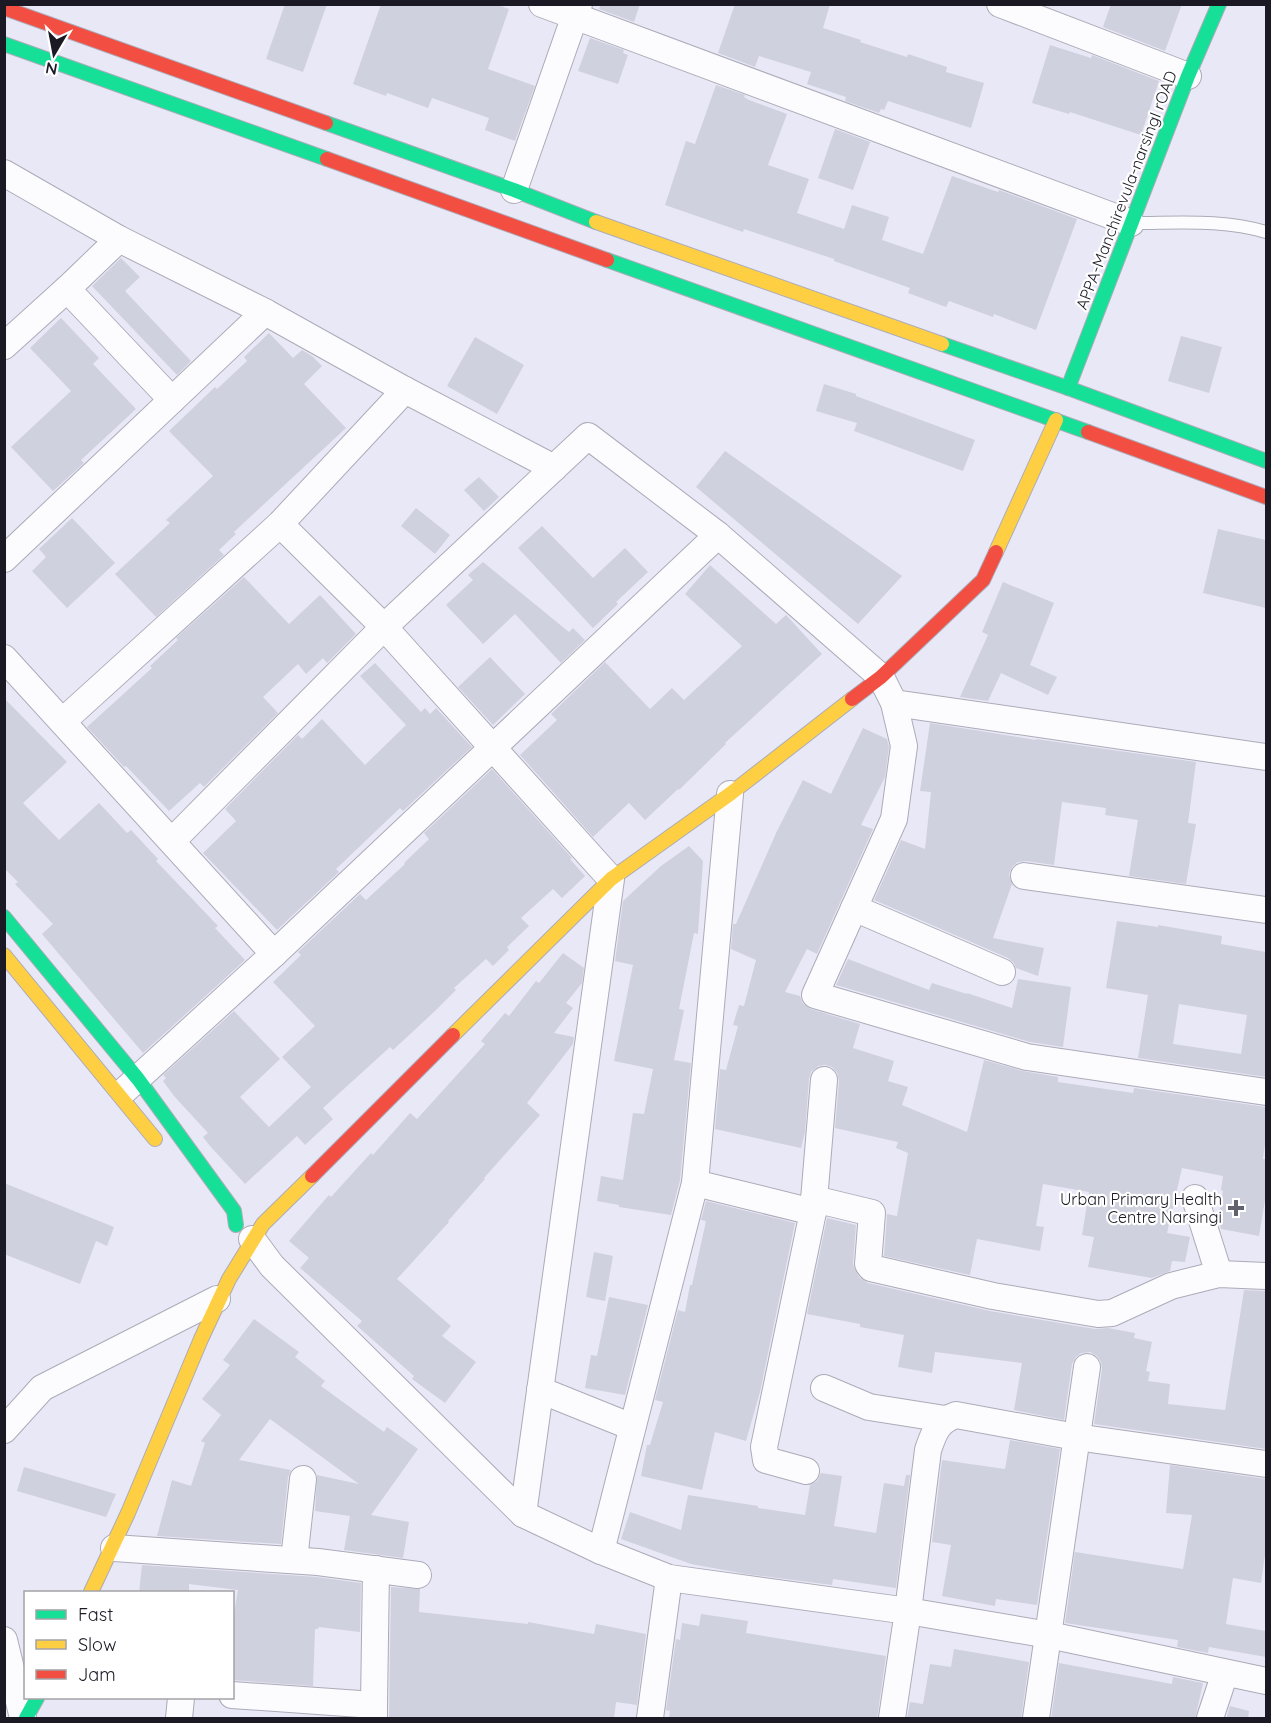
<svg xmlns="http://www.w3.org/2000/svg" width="1271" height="1723" viewBox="0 0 1271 1723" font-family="Quicksand,sans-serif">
<rect width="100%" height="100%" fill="#e9e8f7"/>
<g fill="#cfd1de" fill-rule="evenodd">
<polygon points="285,4 327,4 303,72 266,59"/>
<polygon points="381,4 495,4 509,9 488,69 535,86 515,141 485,130 489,118 432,98 428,108 387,93 386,96 353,84"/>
<polygon points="601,4 640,4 634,22 599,9"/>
<polygon points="735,4 830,4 823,28 861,40 860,42 907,57 908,54 947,67 946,72 984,83 971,128 888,101 884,110 881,109 879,113 845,101 846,97 807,84 811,72 759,56 755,67 718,53"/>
<polygon points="1111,4 1182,4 1165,51 1103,27"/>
<polygon points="590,38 624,50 623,53 628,55 618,84 578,71"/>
<polygon points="1050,45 1091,58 1092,55 1159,81 1141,135 1070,112 1069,114 1032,103"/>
<polygon points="716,85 745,95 744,97 749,100 787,114 768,165 809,179 797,213 844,229 852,205 889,217 882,240 923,254 952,176 998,192 999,190 1077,219 1036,330 994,314 993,317 949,301 946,307 908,293 910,288 834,261 834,259 744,229 743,232 665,205 686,141 695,144"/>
<polygon points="835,129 870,142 853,190 818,178"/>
<polygon points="121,258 140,277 125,291 191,361 177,375 92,286"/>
<polygon points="61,318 99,358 93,364 136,409 81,460 84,463 53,491 11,447 71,391 30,348"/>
<polygon points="269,333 293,358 302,350 312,356 322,366 304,384 346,428 234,532 236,534 219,550 224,555 156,617 115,574 170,523 166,520 213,476 169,431 215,387 217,389 247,361 244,357"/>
<polygon points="1181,336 1222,347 1209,393 1168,381"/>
<polygon points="475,337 524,365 497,414 447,386"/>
<polygon points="824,384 856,394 856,396 975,440 963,471 854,431 857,423 816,411"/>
<polygon points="725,451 902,576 858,624 696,487"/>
<polygon points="479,477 499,497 484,511 464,490"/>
<polygon points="416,508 450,535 435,554 401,526"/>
<polygon points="72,518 115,563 67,608 32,571 46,557 39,549"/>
<polygon points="542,526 593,578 625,548 648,572 616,602 618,604 593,628 518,548"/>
<polygon points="1218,529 1266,540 1266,608 1203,593"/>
<polygon points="483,562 569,632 573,628 585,640 561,663 515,614 483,644 446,605 473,580 468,575"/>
<polygon points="710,565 776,624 786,615 822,654 725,743 726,744 679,790 678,789 645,820 629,803 593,837 520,755 557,720 551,714 605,662 650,709 672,688 684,700 742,646 685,594"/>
<polygon points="244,577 289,624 320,595 356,634 327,663 323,658 306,674 298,664 263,697 278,713 204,787 200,783 169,811 126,766 124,767 87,727 152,668 150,666 178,640 176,638"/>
<polygon points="1003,582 1054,603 1030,665 1057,677 1048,695 1001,673 988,701 960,697 988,635 982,632"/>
<polygon points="490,657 525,694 493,725 458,687"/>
<polygon points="375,663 421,712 425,708 430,714 436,708 472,747 403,811 400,808 336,869 339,872 277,930 203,853 236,821 225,809 298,735 302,739 322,719 365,765 406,725 360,676"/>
<polygon points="4,698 67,762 23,803 59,840 99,803 127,833 131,830 158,859 156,861 218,926 215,928 245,960 143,1053 42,934 53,924 15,884 18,882 4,868"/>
<polygon points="930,723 1036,740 1036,739 1196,762 1188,823 1196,824 1186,884 1129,876 1138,820 1105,815 1106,808 1062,802 1054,865 1026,861 1018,862 1013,866 1009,874 1012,884 993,938 1044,948 1038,976 1016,968 1014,963 1008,958 874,900 901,840 925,849 931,792 920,791"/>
<polygon points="863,728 887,739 889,747 885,777 861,825 873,829 817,954 807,949 785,992 800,996 803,1004 811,1009 860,1024 853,1048 894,1061 888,1081 908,1087 902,1105 967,1132 984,1060 1023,1071 1058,1077 1058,1082 1133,1093 1134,1088 1266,1107 1266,1137 1263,1159 1266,1159 1266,1194 1259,1236 1221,1229 1218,1220 1223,1191 1221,1190 1223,1176 1182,1168 1167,1233 1190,1237 1185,1262 1172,1261 1170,1271 1152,1278 1088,1267 1094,1237 1082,1235 1089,1192 1043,1184 1036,1226 1044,1227 1040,1251 977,1239 970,1275 884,1256 887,1214 897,1216 908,1153 896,1148 898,1142 835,1128 839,1081 837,1073 832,1067 825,1065 818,1066 811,1072 809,1079 805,1132 801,1148 715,1129 720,1069 726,1070 738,1026 733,1025 739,1005 744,1006 756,960 731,949 733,924 736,924 777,831 803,780 831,794"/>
<polygon points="492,769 572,858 570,859 585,876 562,898 553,889 521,918 529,926 507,947 509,950 493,966 486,959 454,988 456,990 435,1011 393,1050 390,1047 323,1108 333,1119 305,1145 297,1136 245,1184 210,1146 203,1137 208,1133 174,1096 163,1081 166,1078 163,1075 234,1011 280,1059 240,1097 269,1127 311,1087 282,1057 315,1026 273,982 301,955 298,952 360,894 366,900 405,864 404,863 429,839 424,833"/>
<polygon points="689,846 703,861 698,934 694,933 679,1009 684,1010 674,1060 691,1063 680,1180 671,1215 619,1207 619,1205 597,1201 601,1176 623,1180 633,1113 644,1114 653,1069 614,1061 633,965 615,961 623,901 661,866"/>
<path d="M1117,921L1158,927V925L1222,936L1221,944L1266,952V1077L1138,1058L1148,995L1106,988ZM1179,1004L1247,1015L1241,1054L1173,1044Z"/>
<polygon points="563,953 584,968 582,983 566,1003 573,1008 554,1033 574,1037 573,1044 527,1103 540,1115 484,1178 485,1179 448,1221 449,1222 397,1279 451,1326 442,1336 476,1362 445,1403 412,1379 414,1376 357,1326 362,1321 300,1268 309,1258 289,1241 329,1195 331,1197 371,1153 373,1155 410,1113 417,1119 485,1044 481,1041 505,1013 509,1016 536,981 539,983"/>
<polygon points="848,959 929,990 932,983 967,994 967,993 1012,1008 1018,979 1071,987 1063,1047 1030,1042 836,985"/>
<polygon points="4,1183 114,1227 107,1246 96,1241 80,1284 4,1254"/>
<polygon points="706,1201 795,1223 760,1392 746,1441 715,1432 702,1490 641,1476 647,1445 650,1445 663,1402 655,1400 678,1310 685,1312 690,1285 692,1285 706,1221 701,1220"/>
<polygon points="827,1218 856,1225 853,1264 859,1277 868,1283 990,1311 1095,1329 1108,1328 1135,1333 1134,1338 1152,1342 1146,1371 1150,1372 1148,1381 1170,1384 1168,1404 1225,1410 1244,1290 1266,1291 1266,1449 1094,1424 1102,1369 1101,1362 1097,1356 1090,1352 1081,1353 1076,1357 1072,1364 1064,1420 1014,1410 1022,1363 935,1352 932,1373 898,1367 904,1335 860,1327 860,1324 807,1314"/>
<polygon points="594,1252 613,1256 605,1301 586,1297"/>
<polygon points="609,1297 648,1305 625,1395 585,1388 591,1355 597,1356"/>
<polygon points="254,1319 299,1352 295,1357 325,1381 321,1386 384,1432 387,1427 418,1449 371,1515 409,1522 403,1558 344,1550 350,1516 315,1511 317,1475 359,1484 270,1419 239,1460 291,1470 288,1477 281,1544 157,1536 172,1480 191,1486 205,1443 201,1441 221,1415 202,1399 230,1365 223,1360"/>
<polygon points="1010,1440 1060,1449 1037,1605 996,1599 995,1606 942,1596 951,1545 932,1542 942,1460 1005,1469"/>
<polygon points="1170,1465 1266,1479 1266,1548 1261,1583 1233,1578 1226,1624 1266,1631 1266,1657 1209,1647 1208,1653 1177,1647 1178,1640 1065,1623 1075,1552 1183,1569 1192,1515 1166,1513"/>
<polygon points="24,1467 116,1494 106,1517 17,1491"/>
<polygon points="821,1473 842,1476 834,1526 876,1533 884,1483 904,1486 906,1475 910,1475 896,1588 833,1579 832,1585 746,1574 691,1564 621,1539 630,1512 681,1530 688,1495 758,1506 758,1508 805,1515 810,1485 817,1481"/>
<polygon points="142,1565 317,1577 361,1583 360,1632 319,1627 318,1629 315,1629 313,1686 232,1680 232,1626 238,1590 189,1584 189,1593 139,1593"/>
<polygon points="391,1587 420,1589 419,1612 528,1624 528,1622 594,1634 596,1624 646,1634 637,1705 616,1702 614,1719 389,1719"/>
<polygon points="701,1614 748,1621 746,1633 886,1656 877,1719 669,1719 670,1711 666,1710 676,1639 680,1640 682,1623 699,1626"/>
<polygon points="954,1649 1029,1662 1021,1719 907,1719 910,1702 923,1704 930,1664 951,1667"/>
<polygon points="1059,1663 1172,1684 1173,1677 1203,1683 1195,1719 1051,1719"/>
<polygon points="1230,1706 1249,1711 1248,1719 1226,1719"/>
</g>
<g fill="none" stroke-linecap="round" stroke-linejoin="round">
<defs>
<path id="lane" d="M1134,223C1178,223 1224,219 1266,232"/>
<g id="street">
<polyline points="542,4 1131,223"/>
<polyline points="1000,4 1188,76"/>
<polyline points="4,173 119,239 265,312"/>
<polyline points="514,190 579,4"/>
<polyline points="67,289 119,239"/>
<polyline points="4,346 67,289 172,400"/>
<polyline points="280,524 384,627 611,879 523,1514"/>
<polyline points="4,559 265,312 405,390 554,468"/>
<polyline points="4,658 274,954"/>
<polyline points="894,703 1266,757"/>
<polyline points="63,721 280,524 405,390"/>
<polyline points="172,841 384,627 588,436 718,535 881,677 894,703 904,746 894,819 815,995 1027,1057 1266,1092"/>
<polyline points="1024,876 1266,910"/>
<polyline points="854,908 1002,972"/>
<polyline points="125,1090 274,954 718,535"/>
<polyline points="695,1183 813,1212 764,1447 766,1460 806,1471"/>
<polyline points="1195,1198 1219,1274"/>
<polyline points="814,1199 872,1213 868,1264 871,1268 993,1296 1098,1314 1112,1313 1171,1286 1219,1274 1266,1276"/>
<polyline points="813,1212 824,1080"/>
<polyline points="252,1239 272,1266 523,1514 601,1551 669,1578 908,1611 1049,1635 1266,1681"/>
<polyline points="824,1388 869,1407 945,1419"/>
<polyline points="540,1390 632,1427"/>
<polyline points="4,1430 42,1388 217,1299"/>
<polyline points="114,1548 318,1562 418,1575"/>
<polyline points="601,1551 695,1183 730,794"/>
<polyline points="294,1560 303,1479"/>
<polyline points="4,1640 23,1718"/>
<polyline points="232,1695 374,1705 374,1718"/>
<polyline points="374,1705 376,1569"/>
<polyline points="179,1718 181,1698"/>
<polyline points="650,1718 669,1578"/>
<path d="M892,1718L908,1611L928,1450C934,1432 938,1421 956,1415L1076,1437L1266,1464"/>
<polyline points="1036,1718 1087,1367"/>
<polyline points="1210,1718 1225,1673"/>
</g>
<g id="fast">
<polyline points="4,44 327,159"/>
<polyline points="326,123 514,190 596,222"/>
<polyline points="607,260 1088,432"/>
<polyline points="942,344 1068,388 1266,461"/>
<polyline points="1068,388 1188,76 1219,4"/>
<polyline points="4,917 138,1079 234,1211 236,1225"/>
<polyline points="26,1718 37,1698"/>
</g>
<g id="slow">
<polyline points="596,222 942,344"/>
<polyline points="996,552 1056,420"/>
<polyline points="4,955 155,1139"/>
<polyline points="453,1035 611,879 730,794 852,699"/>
<polyline points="91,1592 128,1513 201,1339 229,1279 263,1224 312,1176"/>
</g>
<g id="jam">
<polyline points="4,8 326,123"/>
<polyline points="327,159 607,260"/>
<polyline points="1088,432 1266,497"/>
<polyline points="852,699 881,677 983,580 996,552"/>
<polyline points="312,1176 453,1035"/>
</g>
</defs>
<use href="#lane" stroke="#acabb8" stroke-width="14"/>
<use href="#street" stroke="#acabb8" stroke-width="28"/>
<use href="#fast" stroke="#acabb8" stroke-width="16"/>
<use href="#slow" stroke="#acabb8" stroke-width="16"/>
<use href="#jam" stroke="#acabb8" stroke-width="16"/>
<use href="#lane" stroke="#fcfcfe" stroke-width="12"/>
<use href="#street" stroke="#fcfcfe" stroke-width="26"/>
<use href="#fast" stroke="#16e098" stroke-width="14"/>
<use href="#slow" stroke="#ffcf43" stroke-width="14"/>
<use href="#jam" stroke="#f24e42" stroke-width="14"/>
</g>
<path fill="#62616e" stroke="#fff" stroke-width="2" d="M1233 1199h6v6h6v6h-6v6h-6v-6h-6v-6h6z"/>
<g text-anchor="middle" stroke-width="4.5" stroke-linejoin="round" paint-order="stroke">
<g font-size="16" fill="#1a1924" stroke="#fff">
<text transform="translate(1126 190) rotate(-69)" y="6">APPA-Manchirevula-narsingI rOAD</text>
</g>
<g font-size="16" fill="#1a1924" stroke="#fff" text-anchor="end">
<text x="1222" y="1205">Urban Primary Health<tspan x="1222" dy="18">Centre Narsingi</tspan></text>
</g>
</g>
<rect width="1271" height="1723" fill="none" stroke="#1a1924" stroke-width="12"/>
<rect x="24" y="1591" width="210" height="108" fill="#ffffff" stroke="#a3a3a7" stroke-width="1.5"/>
<rect x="36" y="1610" width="30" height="9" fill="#16e098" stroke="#a3a3a7" stroke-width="1.5"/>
<text x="78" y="1621" font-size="18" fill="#1a1924">Fast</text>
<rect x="36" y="1640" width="30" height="9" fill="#ffcf43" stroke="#a3a3a7" stroke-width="1.5"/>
<text x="78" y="1651" font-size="18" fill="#1a1924">Slow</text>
<rect x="36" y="1670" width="30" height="9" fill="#f24e42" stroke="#a3a3a7" stroke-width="1.5"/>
<text x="78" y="1681" font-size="18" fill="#1a1924">Jam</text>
<g transform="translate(54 54) rotate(190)" stroke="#ffffff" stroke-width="4.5" paint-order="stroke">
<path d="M0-4.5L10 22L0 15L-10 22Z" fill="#1a1924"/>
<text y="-9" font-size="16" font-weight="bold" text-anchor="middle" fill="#1a1924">N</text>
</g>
</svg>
